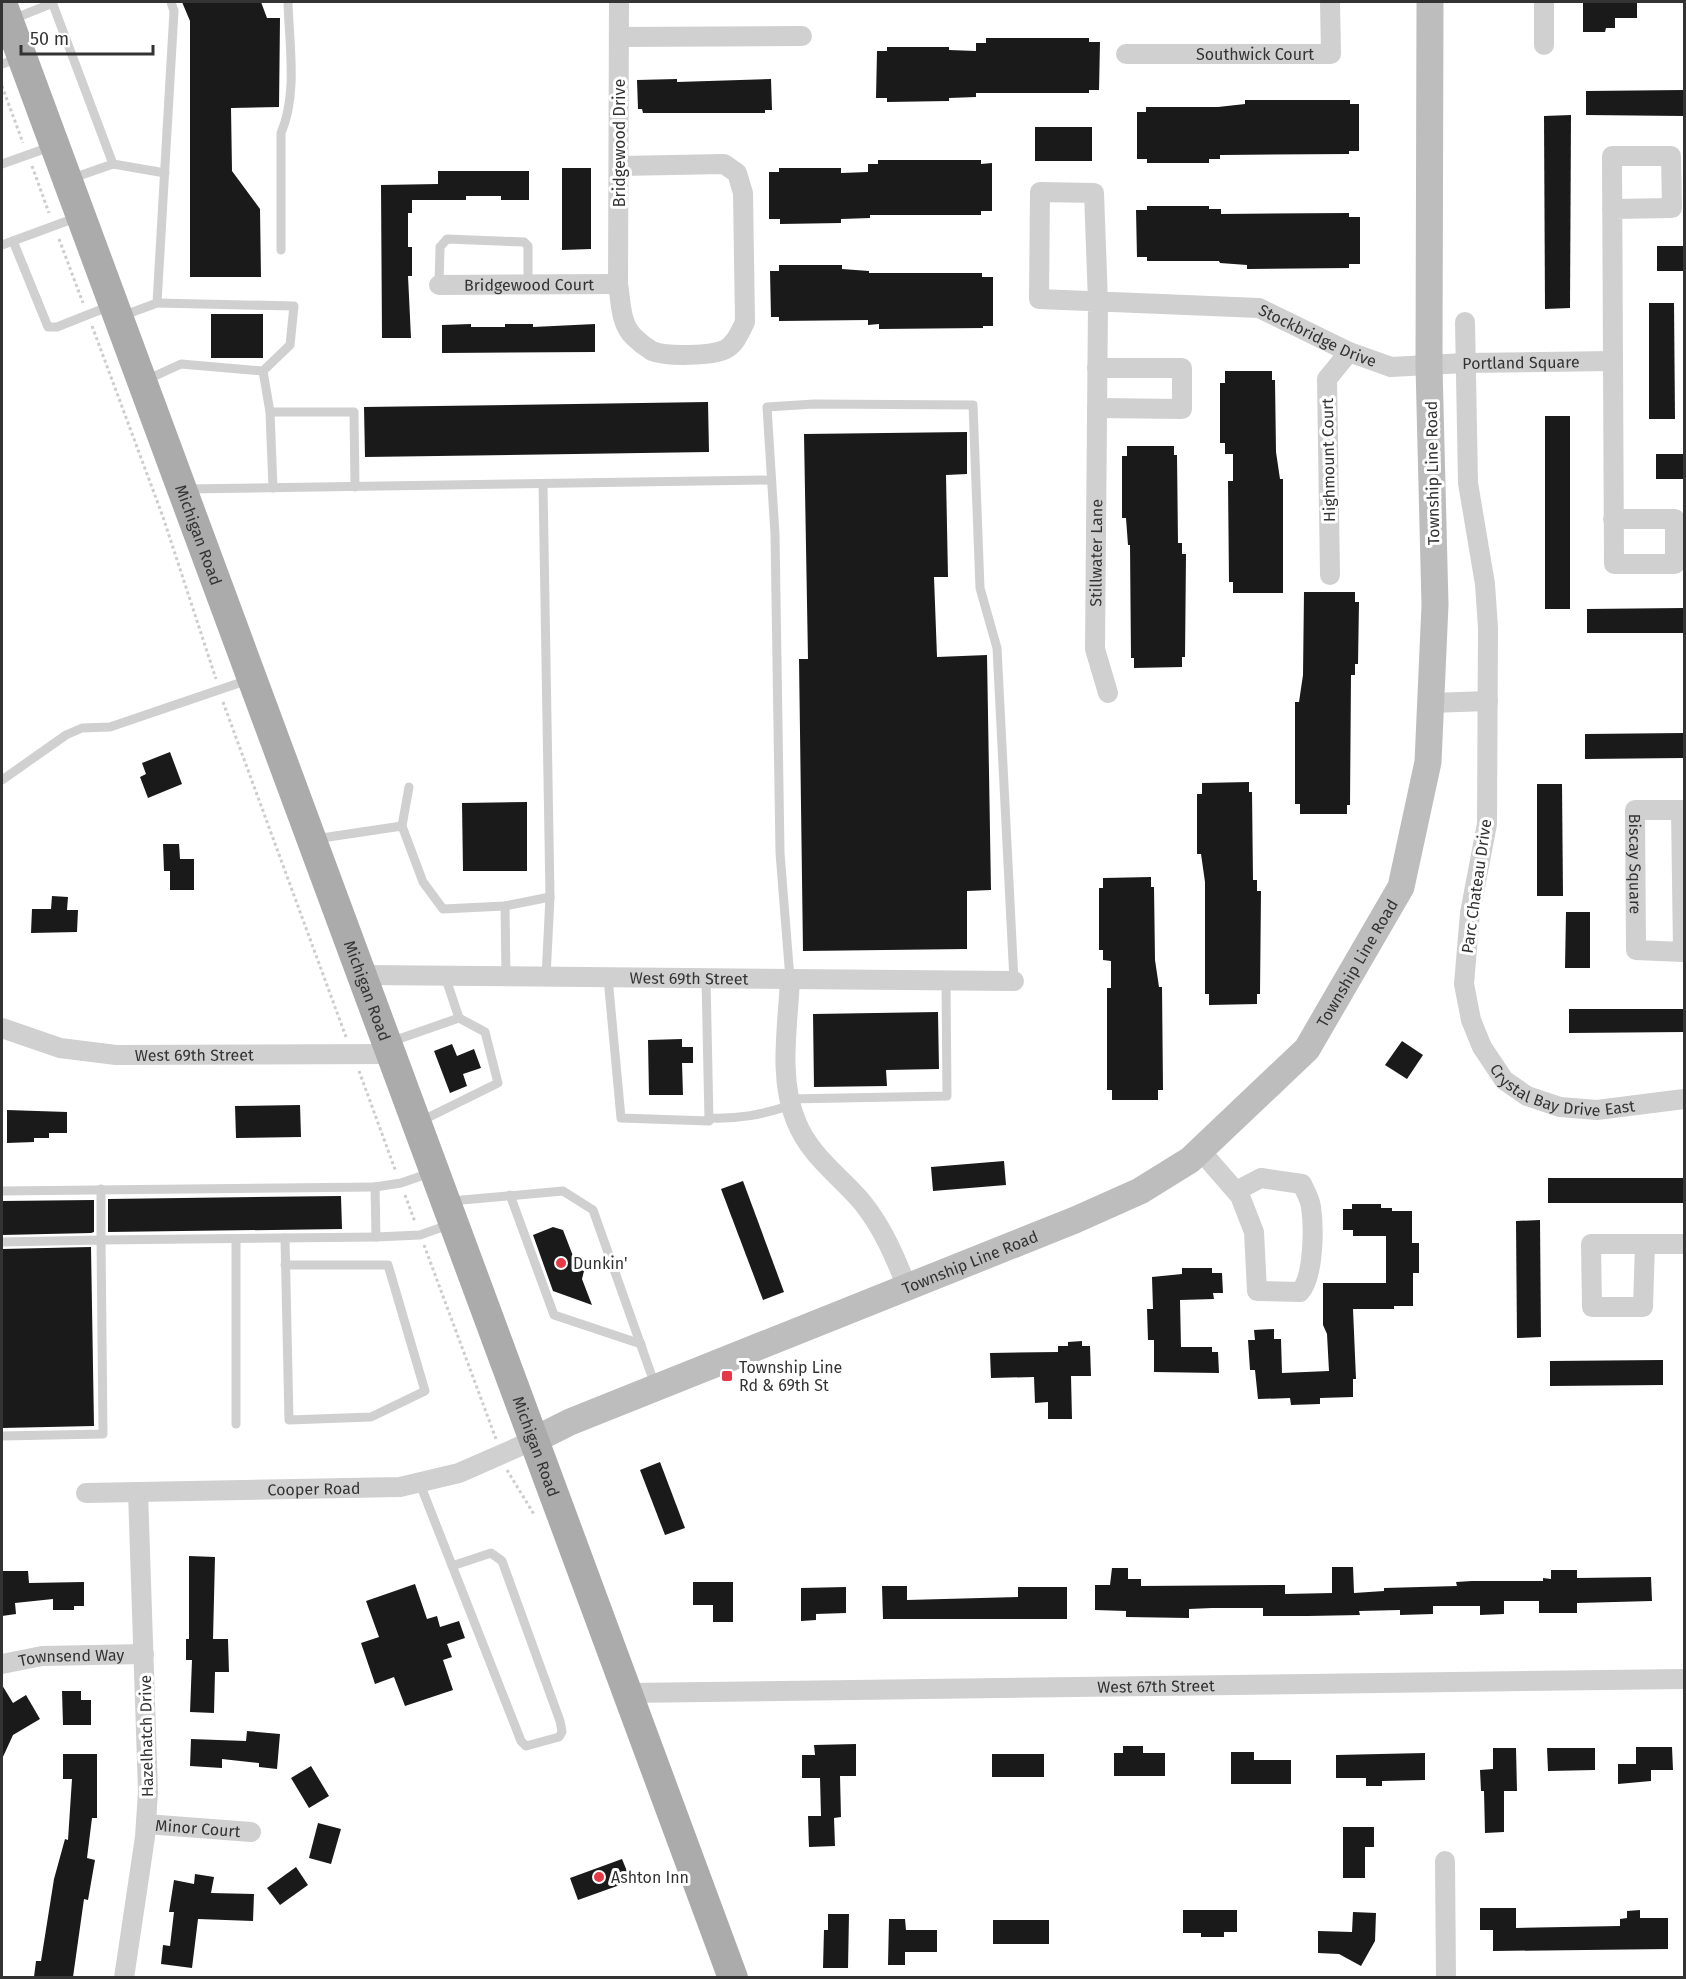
<svg xmlns="http://www.w3.org/2000/svg" width="1686" height="1979" viewBox="0 0 1686 1979" font-family="'Fira Sans',sans-serif">
<rect width="100%" height="100%" fill="#fff"/>
<g fill="#1a1a1a">
<polygon points="182,2 261,2 267,18 280,18 279,107 231,108 232,171 260,209 261,277 190,277 190,21"/>
<polygon points="1583,2 1637,2 1637,18 1615,18 1615,28 1606,28 1605,32 1583,32"/>
<polygon points="986,38 1089,38 1089,42 1100,42 1099,90 1089,90 1089,93 976,93 976,97 949,98 949,101 887,102 887,98 876,98 877,51 887,51 887,47 949,47 949,50 976,51 976,43 986,43"/>
<polygon points="677,79 677,82 771,79 772,110 765,110 765,113 643,113 642,109 638,109 637,80"/>
<polygon points="1684,90 1684,116 1586,115 1586,91"/>
<polygon points="1245,100 1350,100 1350,104 1359,104 1359,151 1349,151 1349,154 1220,155 1220,159 1209,159 1209,163 1147,163 1147,159 1137,159 1137,112 1146,112 1146,107 1218,107 1245,104"/>
<polygon points="1571,115 1570,308 1545,309 1544,116"/>
<rect x="1035" y="127" width="57" height="34"/>
<polygon points="878,160 981,160 981,164 992,163 992,211 981,211 981,215 870,215 870,218 841,219 841,223 780,224 780,219 769,219 769,172 779,172 779,168 841,168 841,173 868,172 868,164 878,164"/>
<polygon points="562,168 591,168 591,249 562,250"/>
<polygon points="438,171 529,171 529,200 501,200 501,196 466,196 466,200 412,200 412,213 408,213 408,247 412,247 412,276 408,276 411,338 382,338 381,185 438,184"/>
<polygon points="1147,206 1209,206 1209,209 1221,209 1221,214 1349,213 1349,217 1360,217 1360,264 1349,264 1349,268 1247,269 1247,265 1220,263 1219,261 1147,261 1147,257 1137,257 1136,210 1147,210"/>
<rect x="1657" y="246" width="27" height="25"/>
<polygon points="779,265 842,265 842,269 869,271 869,273 982,273 982,277 993,277 993,326 983,326 983,328 879,329 879,324 868,325 868,320 779,321 779,317 771,317 770,271 779,271"/>
<polygon points="1649,303 1674,303 1675,419 1649,419"/>
<rect x="211" y="314" width="52" height="44"/>
<polygon points="471,324 471,327 505,327 505,324 533,324 533,327 595,324 595,352 442,353 442,325"/>
<polygon points="1225,371 1272,371 1272,380 1275,380 1276,452 1280,479 1283,479 1283,593 1233,593 1233,582 1229,582 1228,481 1233,481 1233,454 1225,454 1225,443 1220,443 1220,383 1225,383"/>
<polygon points="708,402 709,452 365,457 364,407"/>
<rect x="1545" y="416" width="25" height="193"/>
<polygon points="967,432 967,474 946,475 948,577 934,577 937,657 987,655 991,890 967,891 967,949 803,951 799,659 808,659 804,434"/>
<polygon points="1127,446 1174,446 1174,455 1177,455 1178,543 1182,543 1182,554 1186,554 1185,657 1182,657 1182,667 1134,668 1134,658 1131,658 1130,545 1128,545 1126,518 1122,518 1122,456 1127,456"/>
<rect x="1656" y="454" width="28" height="25"/>
<polygon points="1304,592 1355,592 1355,602 1359,602 1358,664 1355,664 1355,675 1351,675 1350,805 1347,805 1347,814 1300,814 1300,804 1295,804 1295,702 1299,702 1303,675"/>
<polygon points="1684,608 1684,633 1587,633 1587,609"/>
<polygon points="1684,733 1684,758 1585,759 1585,734"/>
<polygon points="170,752 182,784 148,798 140,777 146,774 142,763"/>
<polygon points="1249,782 1249,792 1252,792 1253,880 1257,880 1257,891 1261,891 1260,994 1257,994 1257,1004 1209,1005 1209,994 1205,994 1205,882 1201,854 1197,854 1197,794 1202,794 1202,783"/>
<polygon points="1537,784 1562,784 1563,896 1537,896"/>
<polygon points="527,802 527,871 463,871 462,803"/>
<polygon points="163,844 179,844 180,859 194,859 194,890 170,890 170,871 164,871"/>
<polygon points="1151,877 1151,887 1154,887 1155,960 1159,987 1162,987 1163,1090 1158,1090 1158,1100 1112,1100 1112,1090 1107,1090 1107,988 1111,988 1111,961 1103,960 1103,950 1099,950 1099,888 1103,888 1103,878"/>
<polygon points="52,896 68,897 67,910 78,910 77,932 31,933 32,909 51,909"/>
<polygon points="1566,912 1590,912 1590,968 1565,968"/>
<polygon points="1569,1009 1684,1009 1684,1032 1569,1033"/>
<polygon points="938,1012 939,1069 886,1070 887,1086 814,1087 813,1014"/>
<polygon points="682,1039 682,1047 693,1047 693,1063 682,1063 683,1095 649,1095 648,1040"/>
<polygon points="1402,1041 1423,1055 1407,1079 1385,1065"/>
<polygon points="452,1044 457,1056 474,1049 481,1068 463,1074 467,1086 450,1093 434,1051"/>
<polygon points="300,1105 301,1137 236,1138 235,1106"/>
<polygon points="7,1110 67,1112 67,1133 49,1133 49,1138 34,1138 34,1142 7,1143"/>
<polygon points="1004,1161 1006,1185 933,1191 931,1167"/>
<rect x="1548" y="1178" width="136" height="25"/>
<polygon points="743,1181 784,1292 763,1300 721,1189"/>
<polygon points="341,1196 342,1229 108,1232 108,1199"/>
<polygon points="94,1200 94,1232 91,1233 2,1235 2,1201"/>
<polygon points="1352,1204 1381,1204 1381,1208 1392,1208 1392,1211 1412,1211 1412,1243 1419,1243 1419,1273 1413,1273 1413,1306 1394,1306 1394,1309 1353,1309 1356,1379 1353,1379 1353,1397 1320,1398 1320,1404 1291,1405 1290,1398 1258,1399 1255,1370 1250,1370 1248,1340 1255,1340 1254,1330 1274,1329 1274,1339 1281,1339 1282,1373 1329,1371 1327,1334 1323,1325 1323,1283 1386,1283 1386,1236 1353,1236 1353,1230 1343,1230 1343,1209 1352,1209"/>
<polygon points="1540,1220 1541,1337 1517,1338 1516,1221"/>
<polygon points="553,1227 563,1230 578,1269 584,1271 582,1279 592,1305 553,1291 533,1235"/>
<polygon points="91,1247 94,1426 2,1428 2,1249"/>
<polygon points="1182,1268 1212,1268 1212,1273 1222,1273 1223,1293 1213,1293 1214,1299 1180,1300 1181,1347 1212,1347 1212,1352 1218,1352 1219,1373 1154,1372 1154,1340 1148,1340 1147,1309 1153,1309 1152,1277 1182,1274"/>
<polygon points="1082,1341 1082,1346 1090,1346 1091,1376 1071,1376 1072,1419 1048,1419 1048,1402 1035,1403 1034,1377 991,1378 990,1353 1058,1352 1058,1346 1068,1346 1068,1342"/>
<polygon points="1663,1360 1663,1385 1550,1386 1550,1361"/>
<polygon points="660,1462 685,1528 665,1535 640,1470"/>
<polygon points="189,1556 215,1557 213,1639 228,1639 229,1672 215,1672 214,1713 190,1712 192,1660 186,1660 186,1639 189,1639"/>
<polygon points="1332,1567 1353,1567 1354,1593 1384,1591 1384,1588 1457,1586 1456,1582 1472,1581 1543,1581 1543,1578 1551,1579 1551,1570 1577,1570 1577,1578 1651,1577 1652,1601 1577,1603 1577,1613 1539,1613 1539,1601 1504,1601 1504,1614 1480,1615 1480,1606 1433,1606 1433,1614 1400,1615 1400,1610 1359,1611 1360,1615 1308,1616 1263,1616 1263,1608 1212,1608 1189,1609 1189,1618 1126,1617 1126,1611 1095,1610 1095,1585 1110,1585 1112,1568 1128,1568 1128,1579 1141,1579 1141,1586 1285,1585 1285,1594 1332,1593"/>
<polygon points="2,1571 28,1571 29,1583 84,1582 84,1606 74,1606 74,1610 53,1610 53,1599 15,1603 16,1614 2,1616"/>
<polygon points="693,1582 733,1582 733,1622 713,1622 713,1605 693,1605"/>
<polygon points="415,1584 427,1619 437,1616 440,1627 459,1621 465,1638 447,1644 452,1657 443,1660 453,1690 405,1706 394,1677 375,1684 361,1643 379,1637 366,1601"/>
<polygon points="882,1586 907,1586 907,1600 1018,1597 1018,1587 1067,1587 1067,1619 883,1619"/>
<polygon points="846,1587 846,1613 816,1614 816,1620 801,1621 801,1588"/>
<polygon points="2,1685 13,1703 26,1695 40,1719 13,1735 2,1759"/>
<polygon points="62,1691 81,1691 81,1700 91,1700 91,1725 63,1725"/>
<polygon points="247,1731 280,1734 277,1769 259,1767 259,1763 222,1759 222,1768 190,1766 191,1739 246,1741"/>
<polygon points="856,1744 856,1776 840,1776 841,1817 834,1818 835,1846 809,1847 808,1816 821,1816 820,1778 802,1778 802,1755 815,1755 814,1745"/>
<polygon points="1123,1746 1143,1746 1143,1753 1165,1753 1165,1776 1114,1776 1114,1753 1123,1753"/>
<polygon points="1636,1747 1672,1747 1673,1770 1651,1770 1651,1781 1618,1784 1618,1764 1636,1764"/>
<polygon points="1493,1748 1516,1748 1517,1791 1504,1791 1504,1832 1485,1833 1484,1791 1481,1791 1480,1770 1493,1769"/>
<polygon points="1547,1748 1595,1748 1595,1770 1548,1771"/>
<polygon points="1231,1752 1254,1752 1254,1760 1291,1760 1291,1784 1231,1784"/>
<polygon points="1425,1753 1425,1780 1382,1781 1382,1786 1366,1786 1366,1778 1336,1778 1336,1755"/>
<polygon points="63,1754 97,1754 97,1818 92,1818 87,1858 95,1860 88,1900 84,1899 73,1977 34,1977 36,1961 41,1961 54,1879 65,1839 68,1840 72,1779 63,1779"/>
<rect x="992" y="1754" width="52" height="23"/>
<polygon points="311,1766 329,1796 309,1808 291,1778"/>
<polygon points="318,1823 341,1829 331,1864 309,1858"/>
<polygon points="1343,1827 1374,1827 1374,1847 1365,1847 1365,1878 1343,1878"/>
<polygon points="622,1859 631,1881 578,1900 570,1878"/>
<polygon points="296,1867 308,1885 280,1905 267,1888"/>
<polygon points="195,1874 214,1877 211,1893 254,1894 253,1921 198,1919 192,1968 161,1964 163,1945 170,1946 174,1912 169,1912 174,1880 194,1884"/>
<polygon points="1480,1908 1516,1908 1516,1928 1620,1926 1620,1919 1627,1918 1627,1911 1640,1910 1640,1918 1668,1918 1668,1949 1493,1951 1493,1930 1480,1930"/>
<polygon points="1183,1910 1237,1910 1237,1932 1224,1932 1224,1937 1201,1937 1201,1933 1183,1933"/>
<polygon points="1353,1912 1376,1913 1375,1941 1361,1966 1339,1954 1318,1953 1318,1931 1352,1932"/>
<polygon points="828,1914 849,1914 848,1968 823,1968 824,1930 828,1930"/>
<polygon points="889,1919 905,1919 906,1930 937,1930 937,1952 905,1952 905,1965 888,1965"/>
<rect x="993" y="1920" width="56" height="24"/>
</g>
<g fill="none" stroke-linecap="round" stroke-linejoin="round">
<g stroke="#cdcdcd" stroke-width="3" stroke-dasharray="3 3" stroke-linecap="butt">
<polyline points="2,86 23,143"/>
<polyline points="32,166 49,213"/>
<polyline points="59,239 83,303"/>
<polyline points="92,326 163,517 216,679"/>
<polyline points="223,702 346,1037"/>
<polyline points="359,1071 396,1172"/>
<polyline points="405,1195 415,1222"/>
<polyline points="424,1245 496,1439"/>
<polyline points="507,1470 535,1516"/>
</g>
<g stroke="#d0d0d0" stroke-width="9">
<polyline points="52,2 113,164"/>
<polyline points="13,19 53,3"/>
<polyline points="2,64 17,59"/>
<polyline points="2,164 50,147"/>
<polyline points="70,179 113,164 165,173"/>
<polyline points="13,241 48,327 57,327 110,306"/>
<polyline points="2,245 78,217"/>
<path d="M281,250V133C298,94 289,43 288,2"/>
<polyline points="439,285 440,247 447,239 524,242 528,246 528,284"/>
<polyline points="122,316 157,303 174,11 171,2"/>
<polyline points="263,371 270,412 354,412 355,487"/>
<polyline points="144,381 181,364 263,371 290,345 294,306 157,303"/>
<polyline points="270,412 273,488"/>
<polyline points="186,489 771,480"/>
<polyline points="2,780 66,735 82,728 110,727 248,680"/>
<polyline points="402,826 409,787"/>
<polyline points="315,839 402,826 423,882 443,909 505,906 550,897 543,484"/>
<polyline points="505,906 506,977"/>
<polyline points="445,976 459,1018"/>
<polyline points="546,977 550,897"/>
<polyline points="608,978 621,1118 709,1121 706,978"/>
<polyline points="790,979 780,853 775,534 767,407 814,404 973,405 980,588 997,648 1014,981"/>
<polyline points="390,1042 459,1018 485,1032 498,1083 421,1121"/>
<polyline points="789,1099 947,1096 946,981"/>
<path d="M709,1118C739,1119 762,1115 791,1105"/>
<polyline points="430,1173 401,1183 375,1187 376,1237 420,1235 451,1224"/>
<polyline points="101,1189 101,1240 376,1237"/>
<polyline points="2,1191 375,1187"/>
<polyline points="510,1195 554,1315 641,1344"/>
<polyline points="451,1201 563,1191 593,1210 655,1385"/>
<polyline points="236,1239 236,1424"/>
<polyline points="2,1242 101,1240 103,1434 2,1436"/>
<polyline points="285,1265 388,1265 425,1391 371,1417 289,1420 285,1238"/>
<polyline points="420,1484 521,1741 526,1746 559,1737 562,1732 560,1721 502,1561 491,1553 452,1566"/>
</g>
<g stroke="#d0d0d0" stroke-width="20">
<path d="M619,2L618,284C621,301 620,324 634,337C638,341 647,348 652,351C667,357 713,356 726,349C736,343 740,332 745,322L743,193L737,173L724,164L620,166"/>
<polyline points="1544,2 1544,45"/>
<polyline points="619,37 802,36"/>
<path id="s1" d="M1126,54H1331L1330,2"/>
<path d="M1612,209L1672,208L1671,156H1612C1612,292 1613,428 1614,564H1675V519H1613"/>
<path id="s2" d="M439,285L618,284"/>
<path id="s3" d="M1465,322L1468,483L1485,584L1488,628L1487,824L1470,913L1464,984L1471,1020L1482,1047L1504,1080L1527,1096L1560,1107L1597,1110L1684,1099"/>
<polyline points="1097,408 1182,409 1182,368 1097,368"/>
<polyline points="1330,575 1327,379 1349,352"/>
<path id="s4" d="M1108,693L1095,649L1098,302L1094,193L1040,192L1039,299L1259,308L1349,352L1391,367L1465,363L1612,361"/>
<polyline points="1431,703 1488,701"/>
<path id="s5" d="M1683,952L1681,810H1635L1636,950L1683,952H1684"/>
<path id="s6" d="M363,975L1014,981"/>
<path d="M790,979C788,1026 778,1077 796,1121C810,1156 839,1175 862,1202C883,1228 895,1257 907,1287"/>
<path id="s7" d="M2,1028L60,1048L116,1055L391,1054"/>
<path d="M1200,1150L1240,1196L1254,1232L1257,1291L1300,1292C1314,1277 1314,1227 1311,1207C1310,1199 1305,1191 1302,1184L1261,1178L1236,1191"/>
<polyline points="1645,1244 1643,1307 1592,1307 1591,1244 1684,1244"/>
<path id="s8" d="M86,1493L400,1487L459,1473L534,1440"/>
<path id="s9" d="M2,1664L42,1656L144,1654"/>
<path id="s10" d="M628,1693L1684,1679"/>
<path id="s11" d="M146,1824L251,1832"/>
<polyline points="1445,1861 1446,1978"/>
<polyline points="124,1978 145,1837 148,1792 138,1492"/>
</g>
<path stroke="#bdbdbd" stroke-width="27" id="s12" d="M534,1440L570,1422L1075,1220L1140,1191L1190,1160L1307,1049L1401,887L1428,762L1435,605L1429,366L1430,2"/>
<path stroke="#ababab" stroke-width="30" id="s13" d="M2,3L733,1978"/>
</g>
<g fill="#e63946" stroke="#fff" stroke-width="2">
<circle cx="561" cy="1263" r="6"/>
<rect x="721" y="1370" width="12" height="12" rx="3"/>
<circle cx="599" cy="1877" r="6"/>
</g>
<g text-anchor="middle" stroke-width="6" stroke-linejoin="round" paint-order="stroke">
<g font-size="16" fill="#333" stroke="#fff">
<text dy="6" stroke="none"><textPath href="#s1" startOffset="129">Southwick Court</textPath></text>
<text transform="translate(619 143) rotate(-90)" y="6">Bridgewood Drive</text>
<text dy="6" stroke="none"><textPath href="#s2" startOffset="90">Bridgewood Court</textPath></text>
<text dy="6" stroke="none"><textPath href="#s4" startOffset="948">Stockbridge Drive</textPath></text>
<text dy="6" stroke="none"><textPath href="#s4" startOffset="1158">Portland Square</textPath></text>
<text transform="translate(1328 460) rotate(-91)" y="6">Highmount Court</text>
<text transform="translate(1432 473) rotate(-91)" y="6">Township Line Road</text>
<text dy="6" stroke="none"><textPath href="#s13" startOffset="567">Michigan Road</textPath></text>
<text dy="6" stroke="none"><textPath href="#s4" startOffset="142">Stillwater Lane</textPath></text>
<text dy="6" stroke="none"><textPath href="#s5" startOffset="242">Biscay Square</textPath></text>
<text transform="translate(1476 886) rotate(-82)" y="6">Parc Chateau Drive</text>
<text dy="6" stroke="none"><textPath href="#s12" startOffset="975">Township Line Road</textPath></text>
<text dy="6" stroke="none"><textPath href="#s6" startOffset="326">West 69th Street</textPath></text>
<text dy="6" stroke="none"><textPath href="#s13" startOffset="1053">Michigan Road</textPath></text>
<text dy="6" stroke="none"><textPath href="#s7" startOffset="196">West 69th Street</textPath></text>
<text dy="6" stroke="none"><textPath href="#s3" startOffset="831">Crystal Bay Drive East</textPath></text>
<text dy="6" stroke="none"><textPath href="#s12" startOffset="471">Township Line Road</textPath></text>
<text dy="6" stroke="none"><textPath href="#s13" startOffset="1539">Michigan Road</textPath></text>
<text dy="6" stroke="none"><textPath href="#s8" startOffset="228">Cooper Road</textPath></text>
<text dy="6" stroke="none"><textPath href="#s9" startOffset="70">Townsend Way</textPath></text>
<text dy="6" stroke="none"><textPath href="#s10" startOffset="528">West 67th Street</textPath></text>
<text transform="translate(146 1736) rotate(-91)" y="6">Hazelhatch Drive</text>
<text dy="6" stroke="none"><textPath href="#s11" startOffset="52">Minor Court</textPath></text>
</g>
<g font-size="16" fill="#333" stroke="#fff" text-anchor="start">
<text x="573" y="1269">Dunkin'</text>
<text x="739" y="1373">Township Line<tspan x="739" dy="18">Rd &amp; 69th St</tspan></text>
<text x="611" y="1883">Ashton Inn</text>
</g>
</g>
<rect width="1686" height="1979" fill="none" stroke="#333333" stroke-width="6"/>
<path d="M21 45v9h132v-9" fill="none" stroke="#333333" stroke-width="3"/>
<text x="30" y="45" font-size="18" fill="#333333" stroke="#ffffff" stroke-width="4.5" paint-order="stroke">50 m</text>
</svg>
